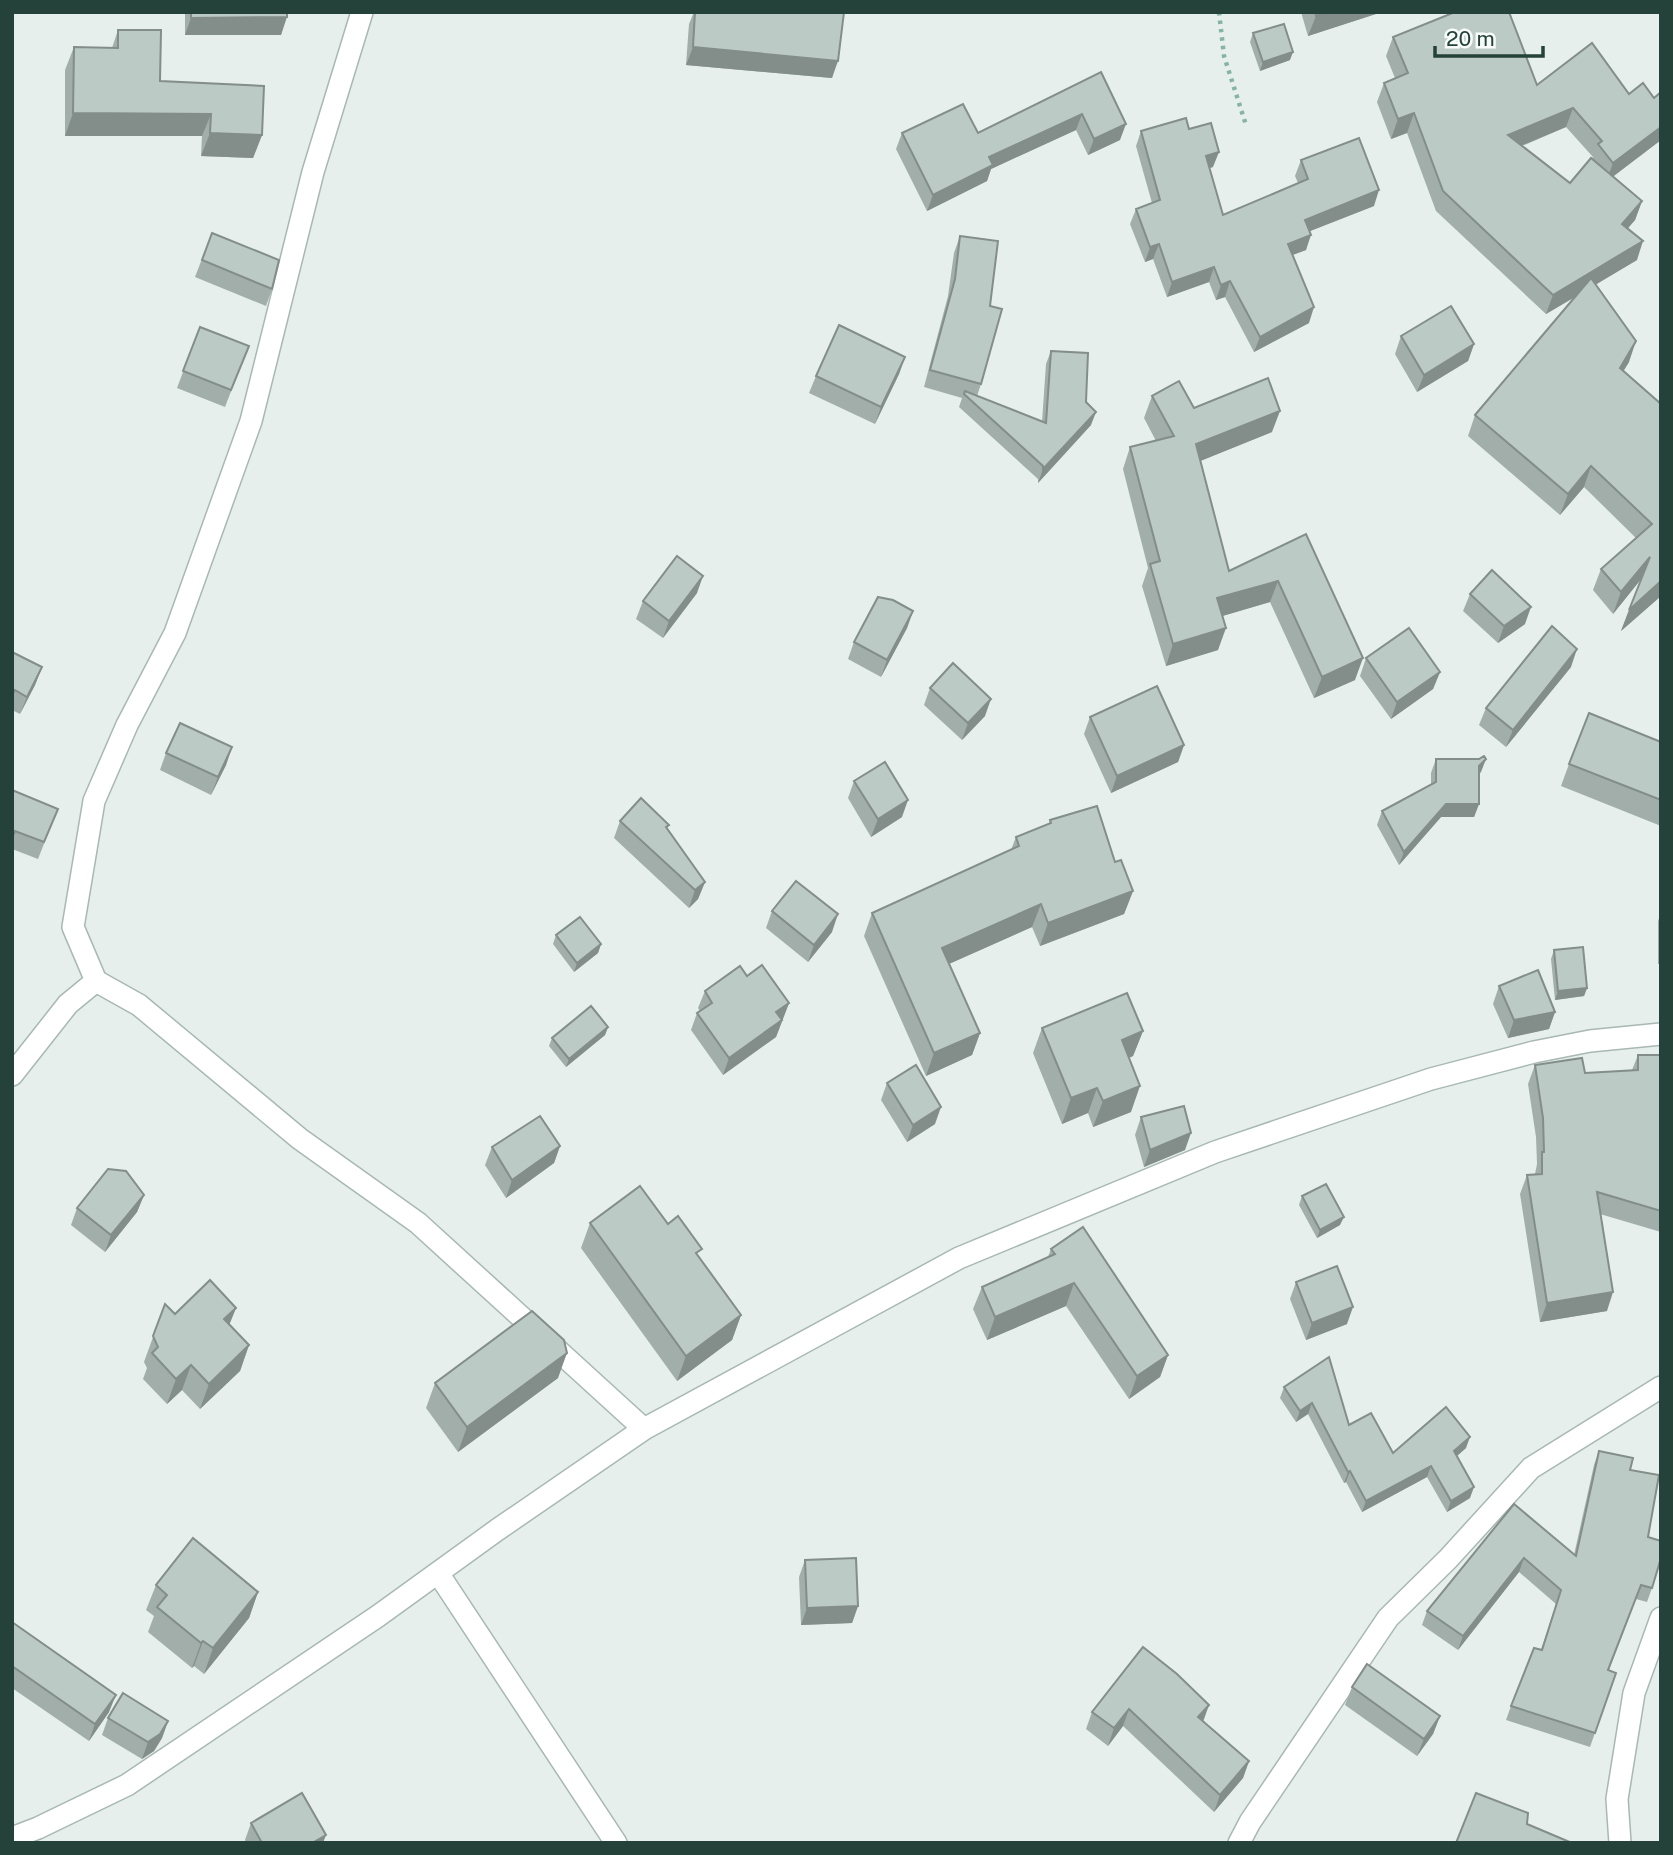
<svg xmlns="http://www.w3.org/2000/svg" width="1673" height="1855" viewBox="0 0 1673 1855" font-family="'Public Sans',sans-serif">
<rect width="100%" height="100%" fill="#e6efeb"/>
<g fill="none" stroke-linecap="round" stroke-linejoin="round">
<defs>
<g id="minor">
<polyline points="96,981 139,1005 300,1139 418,1223 644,1429"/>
<polyline points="12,1075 68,1004 96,981 73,927 94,801 127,725 175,633 251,421 313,172 362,12"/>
<polyline points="438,1573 616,1843"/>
<polyline points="12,1838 38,1828 127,1785 378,1616 497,1530 644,1429 959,1258 1215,1152 1431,1079 1534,1052 1590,1041 1661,1034"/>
<polyline points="1239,1843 1250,1822 1388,1618 1448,1559 1531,1468 1661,1387"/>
<polyline points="1620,1843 1617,1799 1634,1693 1661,1618"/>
</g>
</defs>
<use href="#minor" stroke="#a8b8b2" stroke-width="24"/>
<polyline stroke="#86b3a5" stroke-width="4.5" stroke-dasharray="3.5 5" stroke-linecap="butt" points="1219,12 1224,56 1246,125"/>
<use href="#minor" stroke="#fff" stroke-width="21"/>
</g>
<g fill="#a1aea9" fill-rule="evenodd">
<polygon points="185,12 287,12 281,35 185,35"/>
<polygon points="694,12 844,12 832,78 686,65 689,24"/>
<polygon points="1301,12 1382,12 1308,36"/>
<path d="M1452,12H1509L1537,85L1661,140L1613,176L1642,201L1635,220L1628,228L1637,260L1595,285L1629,362L1623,371L1661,404V596L1621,631L1641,579L1613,614L1593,590L1601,569L1636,538L1584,487L1560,515L1468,436L1475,415L1575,297L1546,314L1436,211L1407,133L1391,139L1377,102L1384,83L1395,78L1386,56L1393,37L1452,13ZM1566,127L1593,157L1570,183L1522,146Z"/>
<polygon points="118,30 160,81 262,135 253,158 201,156 202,136 65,136 65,70 74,47 112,48"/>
<polygon points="1253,33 1290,60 1260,71 1250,42"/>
<polygon points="1101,72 1120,140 1088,155 1076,130 991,169 987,181 927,211 896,149 902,133 978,133"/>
<polygon points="1189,129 1213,167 1209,168 1223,215 1298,183 1295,176 1301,160 1374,206 1310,231 1306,250 1292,255 1309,323 1254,352 1225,297 1216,300 1209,282 1167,297 1153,259 1145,262 1130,224 1136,209 1152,203 1136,146 1141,131"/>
<polygon points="212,233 272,289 266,306 195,277"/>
<polygon points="960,236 981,384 977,396 1042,422 1046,364 1051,351 1086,402 1091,425 1038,483 1038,479 959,407 962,398 924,387 948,296 954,253"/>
<polygon points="200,327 242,363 225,407 177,388"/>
<polygon points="1401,336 1474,344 1468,361 1417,392 1395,354"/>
<polygon points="905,357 899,374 875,424 809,393 816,376"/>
<polygon points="1152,396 1194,408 1272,432 1200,461 1229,571 1306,534 1355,680 1314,698 1270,602 1222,616 1218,650 1166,666 1142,586 1148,568 1123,469 1130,447 1156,441 1144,418"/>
<polygon points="697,593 663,638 636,619 643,601"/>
<polygon points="1470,594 1525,624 1498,643 1463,611"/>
<polygon points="913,611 907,628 881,677 848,659 854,642"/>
<polygon points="12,652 42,667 35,685 20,714 12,710"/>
<polygon points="1366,658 1440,672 1433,689 1391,719 1360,676"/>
<polygon points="1571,667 1506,747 1479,725 1486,708"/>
<polygon points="930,688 985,716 962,740 924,705"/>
<polygon points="1090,717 1184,745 1178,762 1111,793 1084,734"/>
<polygon points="1661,742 1661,826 1561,786 1569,764"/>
<polygon points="232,747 226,765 211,795 160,770 166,753"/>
<polygon points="1436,759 1486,759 1479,774 1479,804 1474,817 1441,817 1399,865 1377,825 1382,811 1431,785 1431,773"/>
<polygon points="854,781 902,817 871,837 848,798"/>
<polygon points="12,790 51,826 38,859 12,849"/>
<polygon points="1050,820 1115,862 1133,891 1124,914 1040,946 1032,927 949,964 980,1033 972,1055 926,1076 864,936 872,913 1011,850 1016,837 1049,825"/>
<polygon points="620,821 669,825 667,829 705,882 698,899 689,908 614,838"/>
<polygon points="772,911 832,932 808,962 766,928"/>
<polygon points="1661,913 1661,964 1658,964 1658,921"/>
<polygon points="556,935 601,944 598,953 574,972 553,944"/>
<polygon points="1554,950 1587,988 1584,996 1555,1000 1551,959"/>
<polygon points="747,976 789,1003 776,1037 723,1075 691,1030 697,1013 700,1011 698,1008 705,991"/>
<polygon points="1499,986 1555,1012 1549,1029 1508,1038 1493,1004"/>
<polygon points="608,1027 605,1035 566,1067 549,1046 552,1038"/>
<polygon points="1042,1028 1143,1031 1133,1056 1129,1058 1131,1112 1093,1127 1088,1113 1062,1124 1033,1053"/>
<polygon points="1638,1055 1661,1055 1661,1232 1600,1214 1607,1311 1540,1322 1520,1194 1527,1175 1535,1174 1537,1164 1536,1137 1528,1084 1535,1065 1585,1073 1632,1070"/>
<polygon points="887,1083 935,1124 907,1142 881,1100"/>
<polygon points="1141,1117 1185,1150 1144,1167 1135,1135"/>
<polygon points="560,1146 554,1163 506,1198 485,1165 492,1147"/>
<polygon points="144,1195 137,1212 105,1252 71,1225 77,1208"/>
<polygon points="1302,1196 1340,1225 1317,1238 1299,1205"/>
<polygon points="590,1223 668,1224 699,1257 741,1315 732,1340 677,1381 581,1248"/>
<polygon points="1051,1249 1168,1355 1160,1377 1129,1399 1066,1306 987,1340 973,1309 982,1287 1048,1257"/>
<polygon points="1296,1282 1347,1324 1306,1340 1290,1299"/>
<polygon points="165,1304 175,1314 236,1308 229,1324 249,1345 240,1371 200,1409 182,1390 167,1404 143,1379 147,1368 144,1362"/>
<polygon points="558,1378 458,1452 426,1408 435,1383"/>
<polygon points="1284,1387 1349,1425 1393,1453 1466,1448 1457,1456 1470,1498 1447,1512 1427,1477 1362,1512 1346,1482 1344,1483 1308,1414 1296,1422 1280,1398"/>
<polygon points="1599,1451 1630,1470 1648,1537 1652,1588 1647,1602 1636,1599 1609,1670 1616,1673 1590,1747 1506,1720 1511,1706 1541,1650 1556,1604 1519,1572 1458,1650 1422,1625 1427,1611 1514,1504 1574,1555 1594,1465"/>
<polygon points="805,1560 858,1606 852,1623 801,1625 799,1577"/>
<polygon points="156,1585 258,1592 249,1618 204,1674 194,1666 192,1668 148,1632 154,1616 146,1610"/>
<polygon points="12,1622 109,1712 89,1741 12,1688"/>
<polygon points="1143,1647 1203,1722 1249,1761 1243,1778 1214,1812 1123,1726 1108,1746 1086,1729 1092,1712"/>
<polygon points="1352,1687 1440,1716 1433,1734 1417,1756 1345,1705"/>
<polygon points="108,1718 168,1721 162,1738 154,1751 142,1759 102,1735"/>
<polygon points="251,1823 323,1843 246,1843 245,1840"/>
</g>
<g fill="#838d89">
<polygon points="1326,12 1382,12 1308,36 1316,16"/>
<polygon points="287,17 281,35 185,35 191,18"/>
<polygon points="693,47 838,61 832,78 686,65"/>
<polygon points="1293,52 1290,60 1260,71 1263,62"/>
<polygon points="1573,108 1566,127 1501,154 1508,135"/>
<polygon points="73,113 211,114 202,136 65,136"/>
<polygon points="1414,113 1407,133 1391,139 1398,119"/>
<polygon points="1082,114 1076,130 991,169 987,181 927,211 933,195 989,157"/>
<polygon points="1126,124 1120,140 1088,155 1094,139"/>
<polygon points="1661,127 1661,140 1606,182 1613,163"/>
<polygon points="210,133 262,135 253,158 201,156"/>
<polygon points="1219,152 1213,167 1200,171 1206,156"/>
<polygon points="1379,190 1374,206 1300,235 1305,220"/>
<polygon points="1642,201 1635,220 1615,243 1622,224"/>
<polygon points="1311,235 1306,250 1282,259 1288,244"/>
<polygon points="1643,241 1637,260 1546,314 1553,295"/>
<polygon points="1159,244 1153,259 1145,262 1150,247"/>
<polygon points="1214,267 1209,282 1167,297 1172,282"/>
<polygon points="1230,281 1225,297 1216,300 1221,285"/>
<polygon points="1314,307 1309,323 1254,352 1260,337"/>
<polygon points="1636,341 1629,362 1612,390 1620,368"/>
<polygon points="1474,344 1468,361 1417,392 1424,375"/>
<polygon points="905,357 899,374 875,424 881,407"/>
<polygon points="1280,411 1272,432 1188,466 1196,444"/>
<polygon points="1096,412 1091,425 1038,483 1043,469"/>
<polygon points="1591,466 1584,487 1560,515 1568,494"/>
<polygon points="1650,557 1642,578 1613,614 1621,592"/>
<polygon points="703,576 697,593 663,638 669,621"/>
<polygon points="1278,581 1270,602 1209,620 1217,598"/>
<polygon points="1661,581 1661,596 1621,631 1629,610"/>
<polygon points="1531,607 1525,624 1498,643 1504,626"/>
<polygon points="913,611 907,628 881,677 887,660"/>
<polygon points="1226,628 1218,650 1166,666 1173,644"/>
<polygon points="1577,649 1571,667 1506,747 1513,730"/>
<polygon points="1363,658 1355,680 1314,698 1322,677"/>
<polygon points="42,667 35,685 20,714 27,697"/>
<polygon points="1440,672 1433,689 1391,719 1397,702"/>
<polygon points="991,699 985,716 962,740 968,723"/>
<polygon points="1184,745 1178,762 1111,793 1117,776"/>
<polygon points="232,747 226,765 211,795 218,777"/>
<polygon points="1486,759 1481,772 1474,780 1479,766"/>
<polygon points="908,800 902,817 871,837 878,819"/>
<polygon points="1446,804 1479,804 1474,817 1441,817 1399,865 1404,852"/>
<polygon points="705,882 698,899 689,908 695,890"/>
<polygon points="1133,891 1124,914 1040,946 1048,923"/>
<polygon points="1041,904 1032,927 933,971 942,948"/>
<polygon points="838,914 832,932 808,962 814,945"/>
<polygon points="601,944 598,953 574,972 577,963"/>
<polygon points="1587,988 1584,996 1555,1000 1558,991"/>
<polygon points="789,1003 776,1037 723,1075 729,1058 776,1012"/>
<polygon points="1555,1012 1549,1029 1508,1038 1514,1020"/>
<polygon points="608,1027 605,1035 566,1067 569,1059"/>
<polygon points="1143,1031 1133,1056 1112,1065 1122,1040"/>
<polygon points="980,1033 972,1055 926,1076 934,1053"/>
<polygon points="1140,1086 1131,1112 1093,1127 1103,1101"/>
<polygon points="1097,1088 1088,1113 1062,1124 1071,1098"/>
<polygon points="941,1107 935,1124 907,1142 913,1125"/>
<polygon points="1191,1133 1185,1150 1144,1167 1150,1150"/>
<polygon points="560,1146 554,1163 506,1198 512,1180"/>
<polygon points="144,1195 137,1212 105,1252 111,1235"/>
<polygon points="1344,1217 1340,1225 1317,1238 1320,1230"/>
<polygon points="1074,1283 1066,1306 987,1340 995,1317"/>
<polygon points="1613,1292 1607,1311 1540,1322 1547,1303"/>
<polygon points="1353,1307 1347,1324 1306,1340 1312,1323"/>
<polygon points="236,1308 226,1333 224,1319"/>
<polygon points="741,1315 732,1340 677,1381 686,1356"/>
<polygon points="249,1345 240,1371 200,1409 209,1384"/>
<polygon points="567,1353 558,1378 458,1452 467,1427"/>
<polygon points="1168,1355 1160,1377 1129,1399 1137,1376"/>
<polygon points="191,1365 182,1390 167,1404 176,1379"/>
<polygon points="1312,1403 1308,1414 1296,1422 1300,1411"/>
<polygon points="1470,1437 1466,1448 1450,1462 1454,1451"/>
<polygon points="1431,1466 1427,1477 1362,1512 1366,1501"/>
<polygon points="1350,1471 1346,1482 1344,1483 1348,1472"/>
<polygon points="1474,1487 1470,1498 1447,1512 1451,1501"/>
<polygon points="1524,1558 1519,1572 1458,1650 1463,1636"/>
<polygon points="258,1592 249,1618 204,1674 213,1648"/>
<polygon points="858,1606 852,1623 801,1625 807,1608"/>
<polygon points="203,1641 194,1666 192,1668 201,1643"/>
<polygon points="116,1695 109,1712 89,1741 95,1724"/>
<polygon points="1209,1705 1203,1722 1198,1717"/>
<polygon points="1129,1709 1123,1726 1108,1746 1114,1728"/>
<polygon points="1440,1716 1433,1734 1417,1756 1424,1739"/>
<polygon points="168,1721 162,1738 154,1751 142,1759 148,1742"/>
<polygon points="1249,1761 1243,1778 1214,1812 1220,1795"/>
<polygon points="326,1835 323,1843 312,1843"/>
</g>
<g fill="#bbcac4" stroke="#838d89" stroke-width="2">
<polygon points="191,12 287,12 287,17 191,18"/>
<polygon points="695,12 844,12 838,61 693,47"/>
<polygon points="1315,12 1326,12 1316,16"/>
<polygon points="1455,12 1509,12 1537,85 1592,43 1629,94 1643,83 1654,98 1661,92 1661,127 1613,163 1598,144 1602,141 1573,108 1508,135 1570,183 1591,158 1642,201 1622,224 1643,241 1553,295 1443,191 1414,113 1398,119 1384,83 1408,73 1393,37"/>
<polygon points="1284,24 1293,52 1263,62 1253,33"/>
<polygon points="118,30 161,30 160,81 264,86 262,135 210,133 211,114 73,113 74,47 118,48"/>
<polygon points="1101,72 1126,124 1094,139 1082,114 989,157 993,165 933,195 902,133 963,104 978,133"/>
<polygon points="1186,118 1189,129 1211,123 1219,152 1206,156 1223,215 1308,179 1301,160 1359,138 1379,190 1305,220 1311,235 1288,244 1314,307 1260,337 1230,281 1221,285 1214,267 1172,282 1159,244 1150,247 1136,209 1160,200 1141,131"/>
<polygon points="212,233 279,260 272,289 202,260"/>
<polygon points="960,236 998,241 990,306 1002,309 981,384 930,370 955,279"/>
<polygon points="1591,278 1636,341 1620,368 1661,404 1661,581 1629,610 1650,557 1621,592 1601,569 1652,524 1591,466 1568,494 1475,415"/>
<polygon points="1451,306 1474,344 1424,375 1401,336"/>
<polygon points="839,325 905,357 881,407 816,376"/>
<polygon points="200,327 249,346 231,390 183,371"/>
<polygon points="1051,351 1088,353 1086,402 1096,412 1043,469 1043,466 964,394 965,391 1046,423"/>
<polygon points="1268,378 1280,411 1196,444 1229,571 1306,534 1363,658 1322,677 1278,581 1217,598 1226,628 1173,644 1150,564 1160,561 1130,447 1174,436 1152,396 1179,381 1194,408"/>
<polygon points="677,556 703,576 669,621 643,601"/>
<polygon points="1492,570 1531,607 1504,626 1470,594"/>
<polygon points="878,597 893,600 913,611 887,660 854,642"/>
<polygon points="1552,626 1577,649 1513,730 1486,708"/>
<polygon points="1409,628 1440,672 1397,702 1366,658"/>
<polygon points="12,652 42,667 27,697 15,690 12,695"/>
<polygon points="953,663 991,699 968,723 930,688"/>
<polygon points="1157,686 1184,745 1117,776 1090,717"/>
<polygon points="1589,713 1661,742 1661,800 1569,764"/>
<polygon points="180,723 232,747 218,777 166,753"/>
<polygon points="1484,756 1486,759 1479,766 1479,804 1446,804 1404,852 1382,811 1436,782 1436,759 1479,759"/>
<polygon points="885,762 908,800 878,819 854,781"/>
<polygon points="12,790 58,809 44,842 15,831 12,838"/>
<polygon points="641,798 669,825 666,827 705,882 695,890 620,821"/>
<polygon points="1097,806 1115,862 1121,860 1133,891 1048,923 1041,904 942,948 980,1033 934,1053 872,913 1019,846 1016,837 1051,823 1050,820"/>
<polygon points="796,881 838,914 814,945 772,911"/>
<polygon points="580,917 601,944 577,963 556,935"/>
<polygon points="1583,947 1587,988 1558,991 1554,950"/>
<polygon points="762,965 789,1003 776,1012 782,1020 729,1058 697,1013 712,1003 705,991 740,966 747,976"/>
<polygon points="1538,970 1555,1012 1514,1020 1499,986"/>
<polygon points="1127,993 1143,1031 1122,1040 1140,1086 1103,1101 1097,1088 1071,1098 1042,1028"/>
<polygon points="591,1006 608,1027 569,1059 552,1038"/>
<polygon points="1638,1055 1661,1055 1661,1211 1597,1192 1613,1292 1547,1303 1527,1175 1542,1174 1542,1152 1544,1152 1543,1118 1535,1065 1582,1058 1585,1073 1638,1070"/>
<polygon points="916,1065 941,1107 913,1125 887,1083"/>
<polygon points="1184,1106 1191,1133 1150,1150 1141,1117"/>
<polygon points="540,1116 560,1146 512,1180 492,1147"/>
<polygon points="108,1169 126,1171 144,1195 111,1235 77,1208"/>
<polygon points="1326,1184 1344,1217 1320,1230 1302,1196"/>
<polygon points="640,1186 668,1224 678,1216 702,1249 696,1253 741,1315 686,1356 590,1223"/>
<polygon points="1083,1227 1168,1355 1137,1376 1074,1283 995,1317 982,1287 1055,1254 1051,1249"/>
<polygon points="1337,1266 1353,1307 1312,1323 1296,1282"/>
<polygon points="210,1280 236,1308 224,1319 249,1345 209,1384 191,1365 176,1379 152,1353 158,1347 153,1336 165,1304 175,1314"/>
<polygon points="532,1311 564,1340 567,1353 467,1427 435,1383"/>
<polygon points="1329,1357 1349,1425 1371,1413 1393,1453 1446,1407 1470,1437 1454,1451 1474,1487 1451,1501 1431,1466 1366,1501 1350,1471 1348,1472 1312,1403 1300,1411 1284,1387"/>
<polygon points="1599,1451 1633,1458 1630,1470 1659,1475 1648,1537 1661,1541 1661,1558 1652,1588 1641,1585 1608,1670 1616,1673 1595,1733 1511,1706 1534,1648 1542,1650 1561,1590 1524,1558 1463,1636 1427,1611 1514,1504 1576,1556"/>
<polygon points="193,1538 258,1592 213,1648 203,1641 201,1643 157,1607 167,1595 156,1585"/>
<polygon points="856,1558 858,1606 807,1608 805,1560"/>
<polygon points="12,1622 116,1695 95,1724 12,1666"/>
<polygon points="1143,1647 1177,1674 1209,1705 1198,1717 1249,1761 1220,1795 1129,1709 1114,1728 1092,1712"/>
<polygon points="1367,1664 1440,1716 1424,1739 1352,1687"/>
<polygon points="123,1693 168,1721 160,1734 148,1742 108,1718"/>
<polygon points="302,1793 326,1835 312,1843 262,1843 251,1823"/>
<polygon points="1476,1793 1528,1813 1527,1824 1572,1843 1456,1843"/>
</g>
<rect width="1673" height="1855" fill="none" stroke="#24423a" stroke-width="28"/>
<path d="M1435 46v10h108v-10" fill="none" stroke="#24423a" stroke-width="3.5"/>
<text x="1446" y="46" font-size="21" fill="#24423a" stroke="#f7fbf9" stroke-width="5" paint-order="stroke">20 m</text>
</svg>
